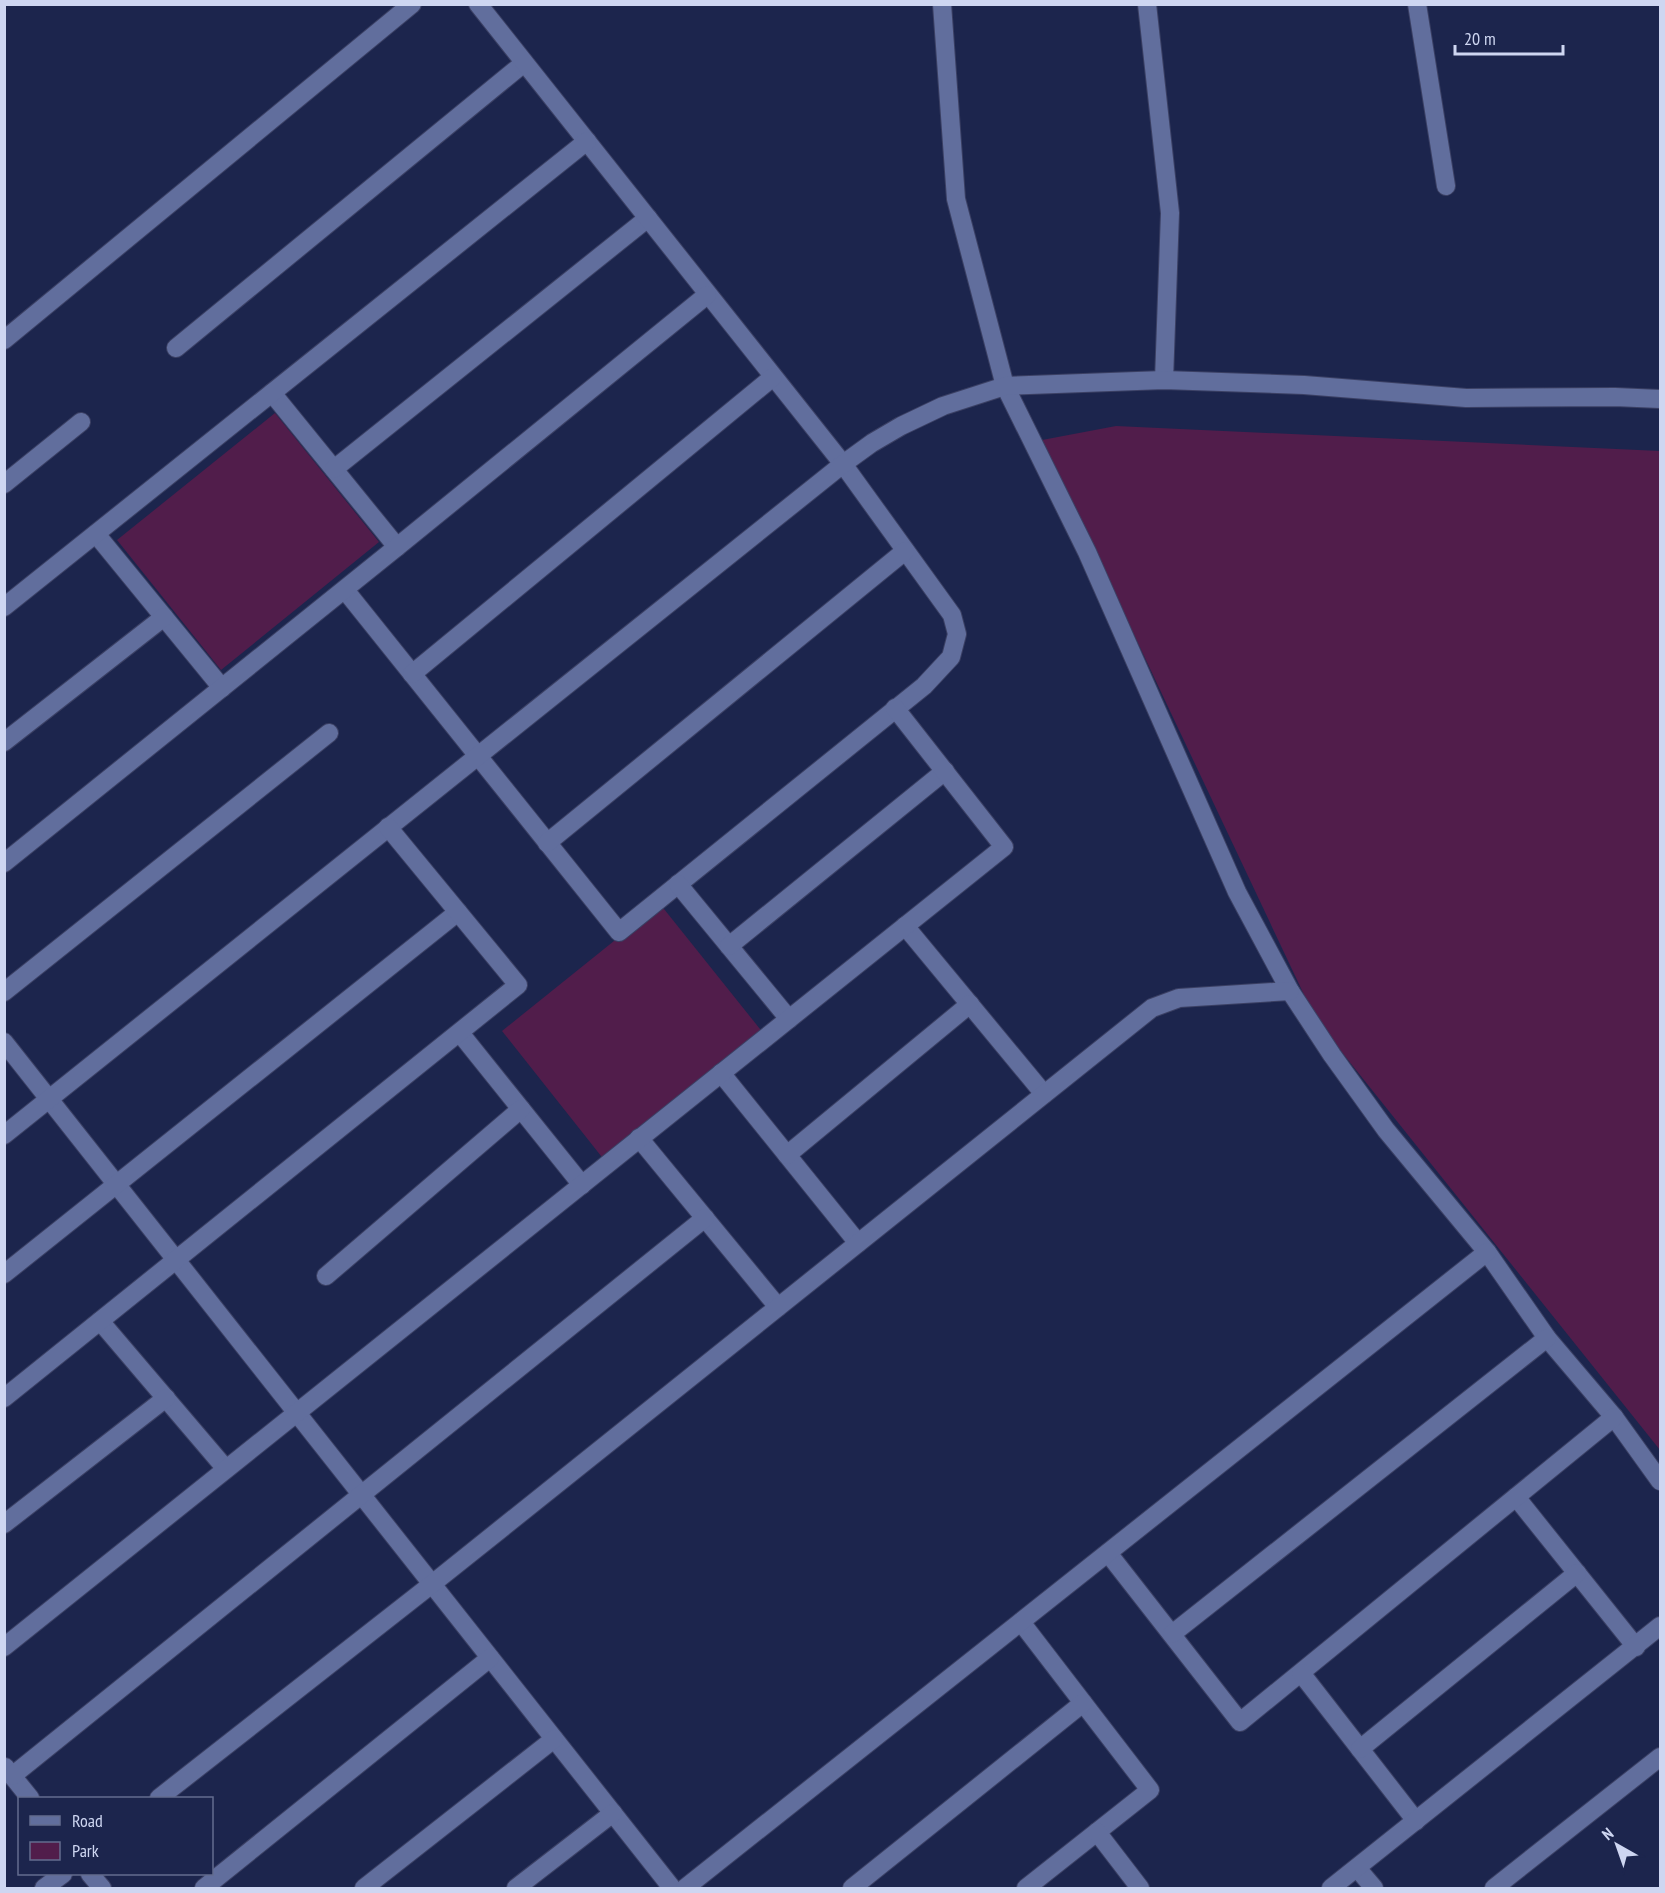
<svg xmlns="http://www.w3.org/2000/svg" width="1665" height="1893" viewBox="0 0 1665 1893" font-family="'PT Sans Narrow',sans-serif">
<rect width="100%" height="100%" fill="#1c254d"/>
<g fill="#511d4b">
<polygon points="275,413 379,542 221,670 117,540"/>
<polygon points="1116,426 1660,451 1660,1450 1316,1020 1042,440"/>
<polygon points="660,904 764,1034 605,1161 502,1031"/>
</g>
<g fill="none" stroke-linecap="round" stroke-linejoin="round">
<defs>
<g id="minor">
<polyline points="942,4 956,199 1005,386 1087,552 1237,892 1290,991 1332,1055 1386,1130 1487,1252 1547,1338 1614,1417 1660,1481"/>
<polyline points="1147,4 1170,213 1164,380"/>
<polyline points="1417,4 1446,186"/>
<polyline points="4,340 412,4"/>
<polyline points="176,348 524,63"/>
<polyline points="272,393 397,547"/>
<polyline points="334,469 648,218"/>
<polyline points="4,484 81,422"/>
<polyline points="96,534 222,688"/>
<polyline points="345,590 619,932 924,686 951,657 957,634 952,615 843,464 478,4"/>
<polyline points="4,607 587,141"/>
<polyline points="412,674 773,377"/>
<polyline points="4,742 164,617"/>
<polyline points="547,843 905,551"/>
<polyline points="4,863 397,547 707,295"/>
<polyline points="678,884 789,1019"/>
<polyline points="905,926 1044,1094"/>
<polyline points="729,946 945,771"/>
<polyline points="4,992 329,733"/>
<polyline points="460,1033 582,1185"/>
<polyline points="4,1042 672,1888"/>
<polyline points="721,1073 858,1243"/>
<polyline points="4,1135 843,464 872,443 901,426 943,406 1005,386 1164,380 1304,385 1466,398 1615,397 1660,399"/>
<polyline points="639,1138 778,1307"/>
<polyline points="787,1155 970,1004"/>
<polyline points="4,1274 458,912"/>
<polyline points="326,1276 521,1109"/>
<polyline points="100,1321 226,1469"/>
<polyline points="4,1398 518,985 388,827"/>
<polyline points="1516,1497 1636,1647"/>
<polyline points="4,1524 166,1398"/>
<polyline points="1108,1553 1240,1722 1614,1417"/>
<polyline points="1021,1622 1150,1790 1026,1888"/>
<polyline points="1172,1634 1547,1338"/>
<polyline points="4,1647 1004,847 895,708"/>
<polyline points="1301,1673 1416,1821"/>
<polyline points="1360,1749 1577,1573"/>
<polyline points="5,1767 30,1798"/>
<polyline points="12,1776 705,1218"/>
<polyline points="159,1798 432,1584 1152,1008 1179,998 1290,991"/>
<polyline points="1097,1832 1140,1888"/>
<polyline points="1357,1868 1374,1888"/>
<polyline points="90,1874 102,1888"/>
<polyline points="44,1888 63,1874"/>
<polyline points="204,1888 490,1658"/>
<polyline points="364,1888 554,1739"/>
<polyline points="516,1888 613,1813"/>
<polyline points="685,1888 1487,1252"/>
<polyline points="852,1888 1083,1703"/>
<polyline points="1331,1888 1660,1626"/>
<polyline points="1494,1888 1660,1757"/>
</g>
</defs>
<use href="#minor" stroke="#3b4064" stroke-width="20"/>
<use href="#minor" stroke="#616e9d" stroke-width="18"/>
</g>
<rect width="1665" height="1893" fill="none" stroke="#ced6f1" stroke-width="12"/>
<rect x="18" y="1797" width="195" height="78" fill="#1c254d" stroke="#636c8f" stroke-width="1.5"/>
<rect x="30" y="1816" width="30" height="9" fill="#616e9d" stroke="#636c8f" stroke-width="1.5"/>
<text x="72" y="1827" font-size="18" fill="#ced6f1">Road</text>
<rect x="30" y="1842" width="30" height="18" fill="#511d4b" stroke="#636c8f" stroke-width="1.5"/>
<text x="72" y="1857" font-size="18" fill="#ced6f1">Park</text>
<g transform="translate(1617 1845) rotate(320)" stroke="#1c254d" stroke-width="4.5" paint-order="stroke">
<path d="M0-4.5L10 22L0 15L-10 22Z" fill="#ced6f1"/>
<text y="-9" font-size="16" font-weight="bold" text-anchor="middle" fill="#ced6f1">N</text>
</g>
<path d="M1455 45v9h108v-9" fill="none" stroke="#ced6f1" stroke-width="3"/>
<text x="1464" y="45" font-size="18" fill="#ced6f1" stroke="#1c254d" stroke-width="4.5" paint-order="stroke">20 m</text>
</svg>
